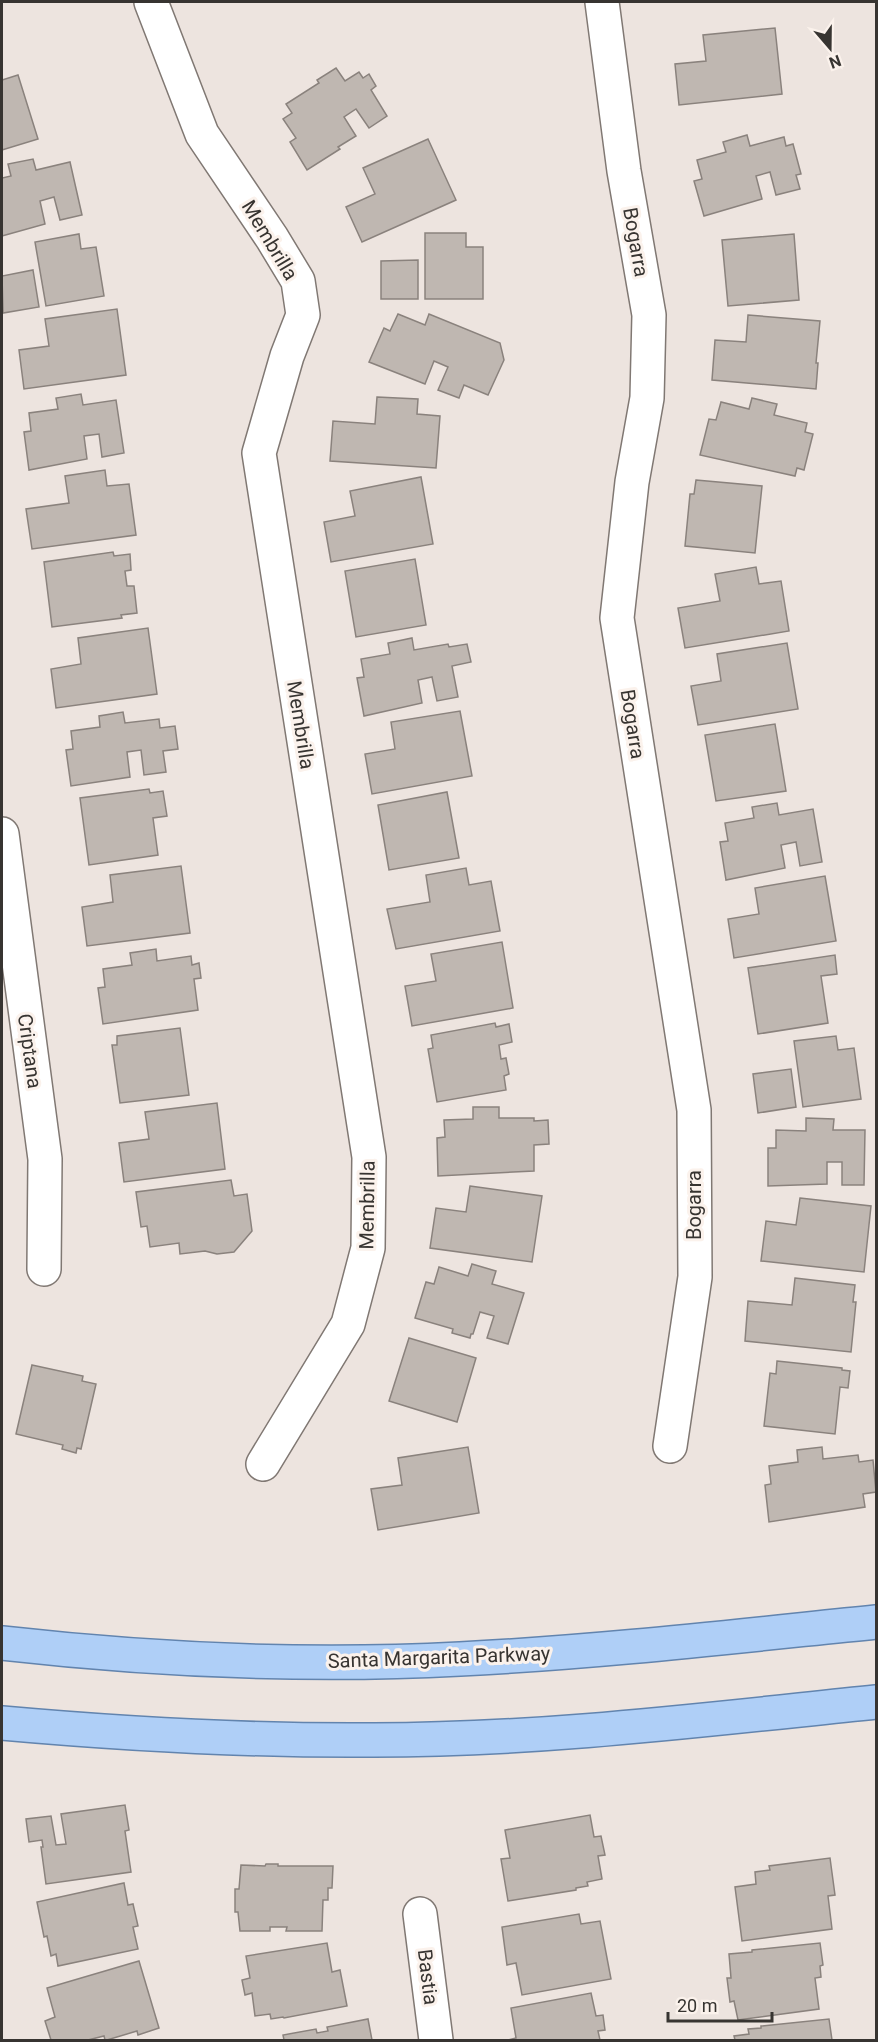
<svg xmlns="http://www.w3.org/2000/svg" width="878" height="2042" viewBox="0 0 878 2042" font-family="Roboto,sans-serif">
<rect width="100%" height="100%" fill="#ede4df"/>
<g fill="#bfb7b1" stroke="#8a827d" stroke-width="1.5">
<polygon points="775,28 782,94 679,105 675,64 706,61 703,35"/>
<polygon points="336,68 345,81 359,72 363,78 369,74 376,86 371,90 387,116 369,128 356,109 344,117 356,136 338,147 340,149 307,170 290,142 296,138 283,119 292,113 286,104 319,83 317,80"/>
<polygon points="18,75 38,139 2,150 2,80"/>
<polygon points="747,135 750,146 784,137 786,146 793,144 801,174 796,175 800,189 776,195 770,172 756,176 762,199 704,216 694,181 702,179 697,160 726,152 723,142"/>
<polygon points="428,139 456,200 362,242 346,207 375,194 363,168"/>
<polygon points="33,159 36,170 70,162 82,215 60,220 54,197 40,201 45,224 2,236 2,178 11,176 8,164"/>
<polygon points="425,233 466,233 466,247 483,247 483,299 425,299"/>
<polygon points="79,234 81,249 96,247 104,296 46,306 35,242"/>
<polygon points="794,234 799,300 728,306 722,240"/>
<polygon points="418,260 418,299 381,299 381,261"/>
<polygon points="33,270 39,307 3,313 2,276"/>
<polygon points="117,309 126,375 24,389 19,350 49,346 45,319"/>
<polygon points="398,314 425,325 429,314 500,343 504,360 488,395 464,385 459,398 438,390 448,367 434,361 425,384 369,362 384,328 390,331"/>
<polygon points="748,315 820,321 816,363 818,363 816,389 712,380 715,340 746,342"/>
<polygon points="81,394 83,405 116,400 124,453 102,457 99,434 84,436 87,459 29,470 24,432 31,431 29,413 58,409 56,398"/>
<polygon points="377,397 418,399 417,414 440,416 436,468 330,461 333,421 375,424"/>
<polygon points="752,398 777,404 774,415 807,423 805,432 813,434 804,470 797,468 795,476 700,455 709,419 716,420 721,402 749,409"/>
<polygon points="105,470 107,486 129,484 136,535 32,549 26,509 69,503 65,476"/>
<polygon points="421,477 433,544 331,562 324,522 355,516 350,491"/>
<polygon points="696,480 762,486 755,553 685,546 690,494 694,494"/>
<polygon points="113,552 114,556 130,554 131,570 125,571 127,586 134,586 137,613 121,615 122,618 52,627 44,562"/>
<polygon points="415,559 426,625 356,637 345,571"/>
<polygon points="756,567 759,584 781,581 789,631 685,648 678,608 720,601 715,574"/>
<polygon points="148,628 157,694 56,708 51,669 81,664 78,638"/>
<polygon points="412,638 414,650 448,644 449,647 467,644 471,662 452,666 458,697 437,701 432,677 418,680 422,703 364,716 357,678 364,677 361,659 390,654 388,643"/>
<polygon points="787,643 798,709 698,725 691,686 721,681 717,654"/>
<polygon points="460,711 472,776 372,794 365,754 395,749 391,722"/>
<polygon points="123,712 125,723 159,719 160,728 175,726 178,749 163,751 166,772 144,775 141,750 127,752 130,777 71,786 66,750 73,749 71,731 100,727 99,716"/>
<polygon points="775,724 786,791 716,801 705,735"/>
<polygon points="149,789 150,793 163,791 167,816 153,818 158,855 89,865 80,798"/>
<polygon points="447,792 459,858 389,870 378,805"/>
<polygon points="777,803 779,815 813,809 822,862 800,866 796,842 781,845 785,868 726,880 720,842 728,841 725,823 754,818 752,807"/>
<polygon points="181,866 190,933 87,946 82,907 113,902 110,875"/>
<polygon points="466,868 469,885 491,881 500,931 396,949 387,909 430,902 426,875"/>
<polygon points="825,876 836,941 734,958 728,919 759,914 755,888"/>
<polygon points="502,942 513,1008 412,1026 405,986 436,981 431,954"/>
<polygon points="156,949 157,961 191,956 192,965 199,963 201,978 194,979 198,1010 103,1024 98,988 105,987 103,969 132,965 130,953"/>
<polygon points="835,955 837,974 821,976 828,1023 758,1034 748,968"/>
<polygon points="495,1023 496,1027 509,1024 512,1042 499,1045 501,1059 506,1058 509,1074 504,1076 506,1090 437,1102 428,1049 433,1048 431,1035"/>
<polygon points="180,1028 189,1095 120,1103 112,1045 117,1045 117,1036"/>
<polygon points="836,1036 838,1050 854,1048 861,1099 803,1107 794,1041"/>
<polygon points="791,1069 796,1107 758,1113 753,1074"/>
<polygon points="217,1103 225,1169 124,1182 119,1143 149,1139 145,1112"/>
<polygon points="473,1107 499,1107 499,1118 534,1118 534,1121 548,1120 549,1144 534,1145 534,1171 438,1176 437,1138 445,1137 444,1120 473,1119"/>
<polygon points="806,1118 834,1119 833,1130 865,1130 864,1185 842,1185 842,1162 827,1162 827,1184 768,1186 768,1148 776,1148 776,1130 806,1131"/>
<polygon points="231,1180 234,1196 247,1194 252,1231 234,1252 217,1254 205,1251 180,1254 179,1243 150,1247 147,1226 141,1227 136,1192"/>
<polygon points="470,1186 542,1196 532,1262 430,1248 436,1208 466,1212"/>
<polygon points="800,1198 871,1206 864,1272 761,1261 766,1221 796,1225"/>
<polygon points="472,1264 496,1271 492,1284 524,1293 508,1344 487,1338 494,1316 480,1312 473,1334 471,1334 470,1338 452,1333 453,1329 415,1318 426,1282 434,1284 439,1267 468,1276"/>
<polygon points="795,1278 855,1285 853,1302 856,1302 851,1352 745,1341 748,1301 792,1305"/>
<polygon points="409,1338 476,1358 457,1422 389,1401"/>
<polygon points="777,1361 842,1368 842,1370 850,1371 848,1388 840,1387 835,1434 764,1426 770,1373 776,1374"/>
<polygon points="32,1365 83,1376 82,1381 96,1384 81,1449 77,1448 76,1453 62,1449 63,1445 16,1434"/>
<polygon points="468,1447 479,1513 378,1530 371,1489 402,1485 398,1458"/>
<polygon points="822,1447 823,1459 858,1455 859,1462 873,1460 876,1492 863,1494 865,1507 769,1522 765,1485 771,1484 769,1466 798,1462 797,1450"/>
<polygon points="125,1805 129,1830 125,1831 131,1872 46,1884 41,1847 43,1847 42,1840 29,1842 26,1819 51,1816 56,1845 66,1844 61,1814"/>
<polygon points="590,1815 594,1837 601,1836 605,1855 598,1856 602,1879 587,1882 588,1886 576,1888 576,1890 508,1901 501,1859 510,1858 505,1830"/>
<polygon points="830,1858 835,1895 828,1896 832,1929 742,1941 735,1887 756,1884 755,1872 770,1870 769,1866"/>
<polygon points="266,1864 278,1864 278,1866 333,1866 332,1888 328,1888 328,1900 323,1900 322,1931 286,1931 287,1927 270,1927 270,1931 240,1931 238,1912 235,1912 235,1889 239,1889 241,1865 265,1866"/>
<polygon points="124,1883 128,1905 133,1904 138,1926 133,1927 138,1949 58,1966 56,1954 51,1956 47,1936 44,1937 37,1902"/>
<polygon points="579,1914 581,1924 600,1921 611,1979 522,1995 516,1963 507,1965 502,1927"/>
<polygon points="327,1943 332,1972 340,1970 347,2006 284,2018 283,2017 271,2019 270,2014 255,2016 252,1993 245,1995 242,1980 250,1978 246,1956"/>
<polygon points="820,1943 823,1965 820,1966 821,1977 815,1978 819,2009 738,2020 734,2001 730,2002 727,1978 731,1978 729,1954 752,1952 752,1950"/>
<polygon points="139,1961 159,2028 138,2035 137,2031 107,2040 105,2040 104,2036 88,2040 51,2040 45,2021 55,2017 47,1988"/>
<polygon points="591,1993 596,2016 603,2015 605,2030 598,2031 600,2040 508,2040 516,2038 511,2008"/>
<polygon points="368,2019 372,2040 284,2040 283,2035 316,2029 317,2033 328,2031 327,2027"/>
<polygon points="829,2019 832,2040 735,2040 734,2036 749,2034 748,2029 761,2028 761,2026"/>
</g>
<g fill="none" stroke-linecap="round" stroke-linejoin="round">
<defs>
<g id="street">
<polyline points="151,2 202,134 272,238 298,281 303,315 287,356 259,453 369,1157 368,1248 348,1324 263,1464"/>
<polyline points="602,2 624,171 649,315 647,398 632,482 617,618 694,1110 695,1277 670,1446"/>
<polyline points="2,834 45,1159 44,1269"/>
<polyline points="420,1914 436,2040"/>
</g>
<g id="primary">
<path d="M2,1643C153,1660 308,1667 460,1659C599,1652 738,1636 876,1622"/>
<path d="M2,1723C125,1734 249,1741 374,1740C542,1740 710,1719 876,1702"/>
</g>
</defs>
<use href="#street" stroke="#807873" stroke-width="36"/>
<use href="#primary" stroke="#6284ae" stroke-width="36"/>
<use href="#street" stroke="#fff" stroke-width="33"/>
<use href="#primary" stroke="#afcff7" stroke-width="33"/>
</g>
<g text-anchor="middle" stroke-width="6" stroke-linejoin="round" paint-order="stroke">
<g font-size="20" fill="#373431" stroke="#fbf2ec">
<text transform="translate(270 240) rotate(59)" y="7">Membrilla</text>
<text transform="translate(636 242) rotate(80)" y="7">Bogarra</text>
<text transform="translate(633 724) rotate(81)" y="7">Bogarra</text>
<text transform="translate(301 725) rotate(81)" y="7">Membrilla</text>
<text transform="translate(30 1051) rotate(82)" y="7">Criptana</text>
<text transform="translate(367 1205) rotate(-89)" y="7">Membrilla</text>
<text transform="translate(694 1205) rotate(-90)" y="7">Bogarra</text>
<text transform="translate(439 1657) rotate(-2)" y="7">Santa Margarita Parkway</text>
<text transform="translate(428 1977) rotate(83)" y="7">Bastia</text>
</g>
</g>
<rect width="878" height="2042" fill="none" stroke="#373431" stroke-width="6"/>
<g transform="translate(830 48) rotate(160)" stroke="#fbf2ec" stroke-width="4.5" paint-order="stroke">
<path d="M0-4.5L10 22L0 15L-10 22Z" fill="#373431"/>
<text y="-9" font-size="16" font-weight="bold" text-anchor="middle" fill="#373431">N</text>
</g>
<path d="M668 2012v9h104v-9" fill="none" stroke="#373431" stroke-width="3"/>
<text x="677" y="2012" font-size="18" fill="#373431" stroke="#fbf2ec" stroke-width="4.5" paint-order="stroke">20 m</text>
</svg>
